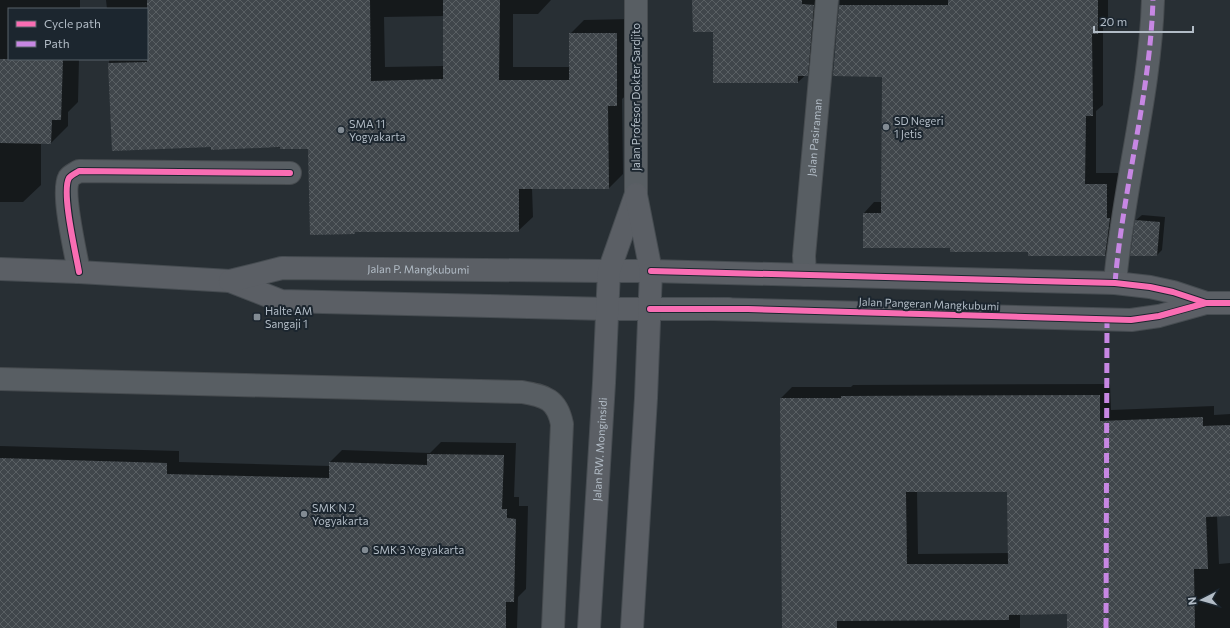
<svg xmlns="http://www.w3.org/2000/svg" width="1230" height="628" viewBox="0 0 1230 628" font-family="Commissioner,sans-serif">
<defs>
<pattern id="building-cross-hatch" width="8" height="8" patternUnits="userSpaceOnUse"><rect width="8" height="8" fill="#40464b"/><path d="M0 0l8 8M0 8l8-8" fill="none" stroke="#595f63"/></pattern>
</defs>
<rect width="100%" height="100%" fill="#282f34"/>
<g fill="#0007" fill-rule="evenodd">
<polygon points="0,0 80,0 80,9 9,9 9,59 79,59 78,102 68,112 68,126 51,143 41,143 41,185 23,202 0,202"/>
<path d="M106,0H551L538,14H513V67H570V34L584,20L631,19V91L622,99L623,174L609,188H532L533,217L518,231H356L354,233L309,148L212,146L113,150L109,59H147V9H107ZM444,16V66L385,67L384,17Z"/>
<polygon points="693,0 824,0 818,64 798,82 714,31"/>
<polygon points="840,0 1108,0 1108,22 1103,27 1103,105 1096,111 1096,173 1118,173 1116,244 1105,255 951,247 864,213 874,202 882,202 883,76 834,75"/>
<polygon points="1142,215 1165,217 1162,250 1157,255 1136,220"/>
<path d="M1110,384L1111,410L1214,406V415L1230,414V515L1217,516L1219,564L1230,563V628H1068V613L1020,614V628H783L781,398L792,387H851L853,385ZM917,491H1008L1009,553L918,554Z"/>
<polygon points="441,442 516,443 514,497 519,497 519,506 528,506 526,589 518,597 517,628 0,628 0,446 179,451 179,462 330,466 330,462 342,450 430,453"/>
</g>
<g fill="url(#building-cross-hatch)" fill-rule="evenodd">
<polygon points="147,0 370,0 371,81 443,79 443,0 500,0 499,80 569,80 569,33 617,33 617,106 608,106 609,189 519,189 519,232 355,232 355,234 310,235 308,149 280,149 280,147 211,150 211,147 112,151 108,63 147,62"/>
<polygon points="692,0 802,0 802,4 814,5 808,76 798,76 798,83 713,83 713,32 693,32"/>
<polygon points="948,0 1098,0 1098,34 1092,34 1093,116 1086,116 1085,184 1107,184 1107,218 1110,218 1105,256 1028,256 1028,252 950,252 950,248 863,248 863,213 881,213 882,77 833,76 839,5 948,5"/>
<polygon points="0,59 63,59 61,120 52,120 51,144 0,143"/>
<polygon points="1135,220 1160,222 1157,256 1130,256"/>
<path d="M1100,395V421L1203,417V426L1230,425V516L1206,517L1208,569H1194L1195,628H1067V614L1009,615V620L837,621V628H782L780,398H841V396ZM906,492H1007L1008,564H907Z"/>
<polygon points="427,454 504,455 502,509 507,509 507,518 516,519 514,602 506,602 506,628 0,628 0,458 167,463 167,474 329,478 329,462 427,465"/>
</g>
<g fill="none" stroke-linecap="round" stroke-linejoin="round">
<defs>
<g id="minor">
<polyline points="636,0 636,194"/>
<path d="M79,272C76,254 61,192 69,178C71,175 76,173 79,171L290,173"/>
<path id="s1" d="M805,275L804,256L827,0"/>
<path d="M1115,283C1123,188 1150,95 1153,0"/>
<path d="M0,379L522,392C545,396 557,399 562,424L553,628"/>
</g>
<g id="major">
<polyline points="0,269 79,272 230,281 281,301 607,309 728,309"/>
<path id="s2" d="M230,281L282,268L602,271H651L1115,283L1150,287L1173,292L1206,303"/>
<polyline points="713,309 1131,320 1159,316 1206,303 1230,303"/>
<path id="s3" d="M589,628L604,383L609,271L636,194"/>
<polyline points="632,628 646,398 651,271 636,195"/>
</g>
</defs>
<use href="#minor" stroke="#464b4f" stroke-width="24"/>
<use href="#major" stroke="#464c51" stroke-width="24"/>
<use href="#minor" stroke="#585e63" stroke-width="22"/>
<use href="#major" stroke="#5b5f65" stroke-width="22"/>
<g stroke="#c787e3" stroke-width="5" stroke-dasharray="10 5" stroke-linecap="butt">
<path d="M1115,283C1123,188 1150,95 1153,0"/>
<polyline points="1106,628 1107,319"/>
</g>
<defs>
<g id="cycleway">
<polyline points="651,271 1115,283 1150,287 1173,292 1206,303"/>
<path d="M79,272C76,254 61,192 69,178C71,175 76,173 79,171L290,173"/>
<polyline points="650,309 748,309 1131,320 1159,316 1206,303 1230,303"/>
</g>
</defs>
<use href="#cycleway" stroke="#1c262f" stroke-width="8"/>
<use href="#cycleway" stroke="#f96db3" stroke-width="6"/>
</g>
<g fill="#828b93" stroke="#1c262f" stroke-width="1.5">
<circle cx="886" cy="127" r="4"/>
<circle cx="341" cy="130" r="4"/>
<rect x="253" y="313" width="8" height="8" rx="2"/>
<circle cx="304" cy="514" r="4"/>
<circle cx="365" cy="550" r="4"/>
</g>
<g text-anchor="middle" stroke-width="4" stroke-linejoin="round" paint-order="stroke">
<g font-size="11" fill="#b2bcc6" stroke="#1c262f">
<text transform="translate(636 97) rotate(-90)" y="4">Jalan Profesor Dokter Sardjito</text>
<text dy="4" stroke="none"><textPath href="#s1" startOffset="138">Jalan Pasiraman</textPath></text>
<text dy="4" stroke="none"><textPath href="#s2" startOffset="190">Jalan P. Mangkubumi</textPath></text>
<text transform="translate(929 304) rotate(2)" y="4">Jalan Pangeran Mangkubumi</text>
<text dy="4" stroke="none"><textPath href="#s3" startOffset="179">Jalan RW. Monginsidi</textPath></text>
</g>
<g font-size="11" fill="#b2bcc6" stroke="#1c262f" text-anchor="start">
<text x="894" y="125">SD Negeri<tspan x="894" dy="13">1 Jetis</tspan></text>
<text x="349" y="128">SMA 11<tspan x="349" dy="13">Yogyakarta</tspan></text>
<text x="265" y="315">Halte AM<tspan x="265" dy="13">Sangaji 1</tspan></text>
<text x="312" y="512">SMK N 2<tspan x="312" dy="13">Yogyakarta</tspan></text>
<text x="373" y="554">SMK 3 Yogyakarta</text>
</g>
</g>
<rect x="8" y="8" width="140" height="52" fill="#1c262f" stroke="#58626b"/>
<rect x="16" y="21" width="20" height="6" fill="#f96db3" stroke="#58626b"/>
<text x="44" y="28" font-size="12" fill="#b2bcc6">Cycle path</text>
<rect x="16" y="41" width="20" height="6" fill="#c787e3" stroke="#58626b"/>
<text x="44" y="48" font-size="12" fill="#b2bcc6">Path</text>
<g transform="translate(1202 600) rotate(264)" stroke="#1c262f" stroke-width="3" paint-order="stroke">
<path d="M0-3L7 15L0 10L-7 15Z" fill="#b2bcc6"/>
<text y="-6" font-size="11" font-weight="bold" text-anchor="middle" fill="#b2bcc6">N</text>
</g>
<path d="M1094 26v6h99v-6" fill="none" stroke="#b2bcc6" stroke-width="2"/>
<text x="1100" y="26" font-size="12" fill="#b2bcc6" stroke="#1c262f" stroke-width="3" paint-order="stroke">20 m</text>
</svg>
